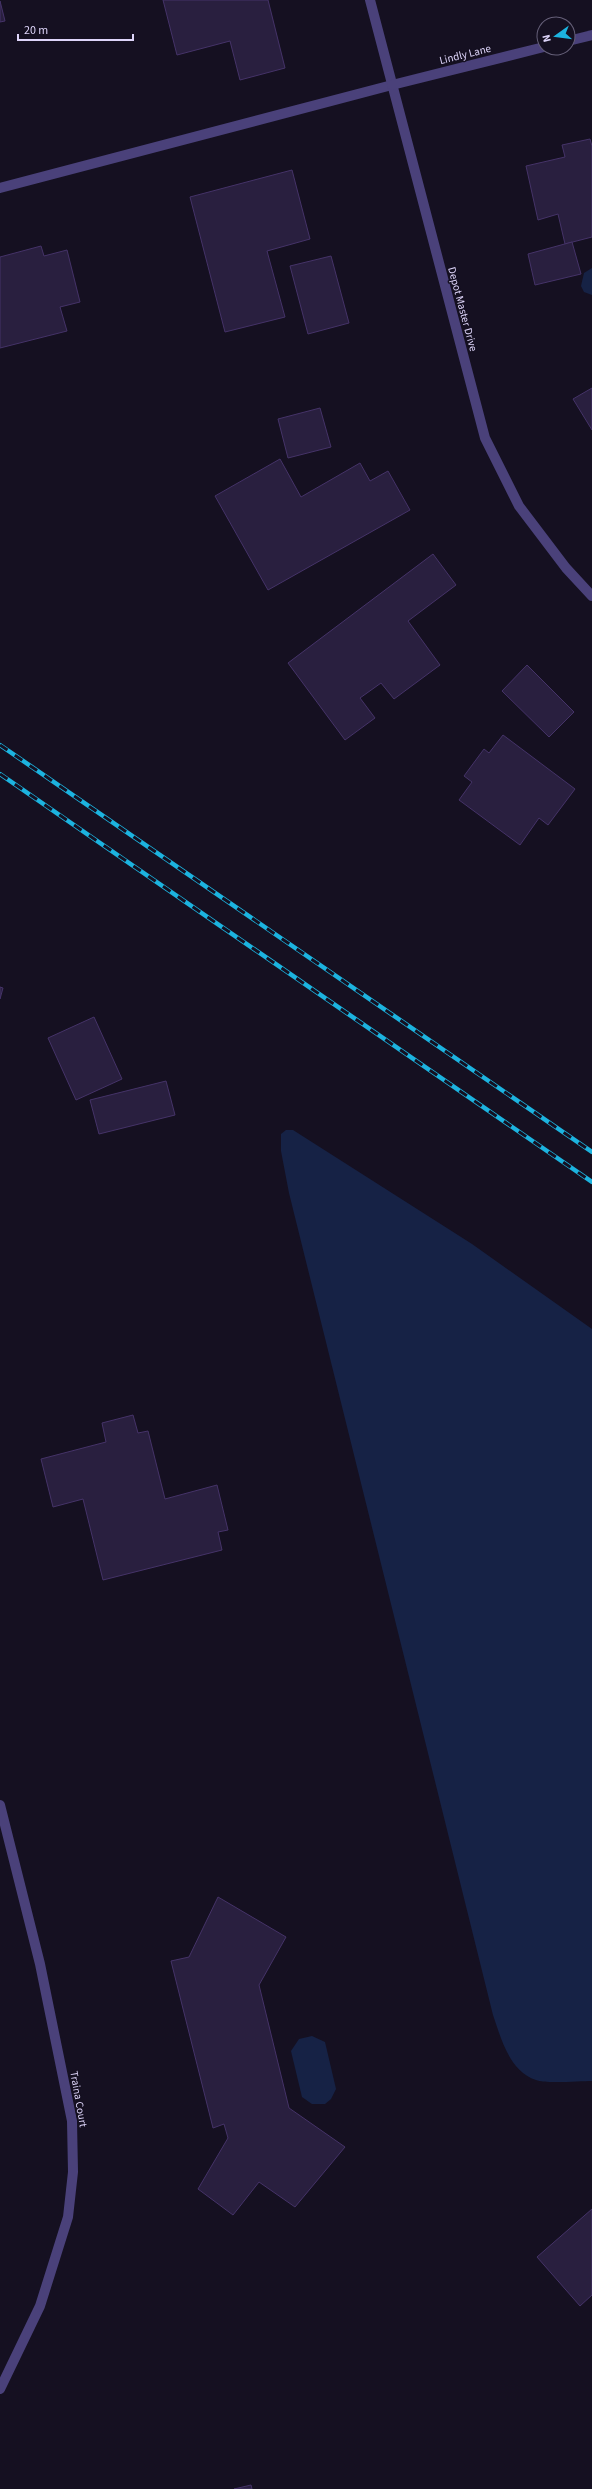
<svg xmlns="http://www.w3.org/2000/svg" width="592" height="2489" viewBox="0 0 592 2489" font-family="'Source Sans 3',sans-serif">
<rect width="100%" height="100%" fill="#151021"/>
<g fill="#162245">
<polygon points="592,268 592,295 584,292 581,286 584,273"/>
<path d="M286,1130H293L472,1244L592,1329V2081C580,2081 545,2084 536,2080C509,2071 501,2038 493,2015L289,1193L281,1151V1134Z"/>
<polygon points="312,2036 325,2042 336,2089 331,2099 325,2104 312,2104 302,2097 291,2051 299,2039"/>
</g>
<g fill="#291f3f" stroke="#453368">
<polygon points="163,0 268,0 285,68 240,80 230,41 177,55"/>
<polygon points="0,1 5,21 0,22"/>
<polygon points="590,139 592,146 592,237 565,244 558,214 538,220 526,166 565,157 562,145"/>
<polygon points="292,170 310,239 267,251 285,317 225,332 190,197"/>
<polygon points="572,242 581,274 535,285 528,254"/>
<polygon points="41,246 44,256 67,250 80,302 60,307 67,331 0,348 0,257"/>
<polygon points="331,256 349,323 308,334 290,266"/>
<polygon points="592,388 592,430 573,399"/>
<polygon points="320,408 331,447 288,458 278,419"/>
<polygon points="280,459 301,497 360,463 370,481 388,471 410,510 268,590 215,496"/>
<polygon points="433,554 456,585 408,621 440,665 394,699 381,683 360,698 375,718 345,740 288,663"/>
<polygon points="527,665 574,712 549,737 502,691"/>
<polygon points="503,735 575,789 548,825 539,818 520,845 459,800 472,782 464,776 484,749 489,753"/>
<polygon points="0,987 3,988 0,999"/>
<polygon points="94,1017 122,1079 76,1100 48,1038"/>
<polygon points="166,1081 175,1115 99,1134 90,1100"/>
<polygon points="133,1415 138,1433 148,1431 165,1499 217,1485 228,1530 218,1532 222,1550 103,1580 83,1499 53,1507 41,1459 106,1442 102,1423"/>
<polygon points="218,1897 286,1937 259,1985 289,2108 345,2147 295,2207 259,2182 233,2215 198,2189 228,2138 224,2124 213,2128 171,1961 189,1957"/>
<polygon points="592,2209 592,2295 580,2306 537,2257"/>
<polygon points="251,2485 252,2489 234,2489"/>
</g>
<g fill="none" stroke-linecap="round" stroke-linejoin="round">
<polyline stroke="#4a417a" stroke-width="10" points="0,188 392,85"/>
<g stroke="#4a417a" stroke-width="10">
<polyline points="370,0 485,438 519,506 566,568 592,596"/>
<polyline points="568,41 592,35"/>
<polyline points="392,85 544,47"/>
<polyline points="0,1805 40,1964 72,2121 73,2172 68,2217 40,2306 0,2389"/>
</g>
<defs>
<g id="rail">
<polyline points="0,745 592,1152"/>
<polyline points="0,774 592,1182"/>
</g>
</defs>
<use href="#rail" stroke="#1cb3df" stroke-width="4.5"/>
<use href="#rail" stroke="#151021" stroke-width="3" stroke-dasharray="9" stroke-linecap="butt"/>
</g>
<g text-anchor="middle" stroke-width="3" stroke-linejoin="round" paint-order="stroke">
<g font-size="11" fill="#ded5fa" stroke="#151021">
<text transform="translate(465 54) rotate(-14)" y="4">Lindly Lane</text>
<text transform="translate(463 309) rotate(75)" y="4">Depot Master Drive</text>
<text transform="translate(79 2099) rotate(80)" y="4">Traina Court</text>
</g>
</g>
<g transform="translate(556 36) rotate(256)"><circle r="19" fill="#151021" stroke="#655f78"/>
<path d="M0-3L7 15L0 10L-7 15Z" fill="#1cb3df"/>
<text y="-6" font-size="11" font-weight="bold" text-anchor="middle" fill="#ded5fa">N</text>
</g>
<path d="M18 34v6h115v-6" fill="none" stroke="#ded5fa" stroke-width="2"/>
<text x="24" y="34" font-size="12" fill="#ded5fa" stroke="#151021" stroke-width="3" paint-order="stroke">20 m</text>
</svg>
